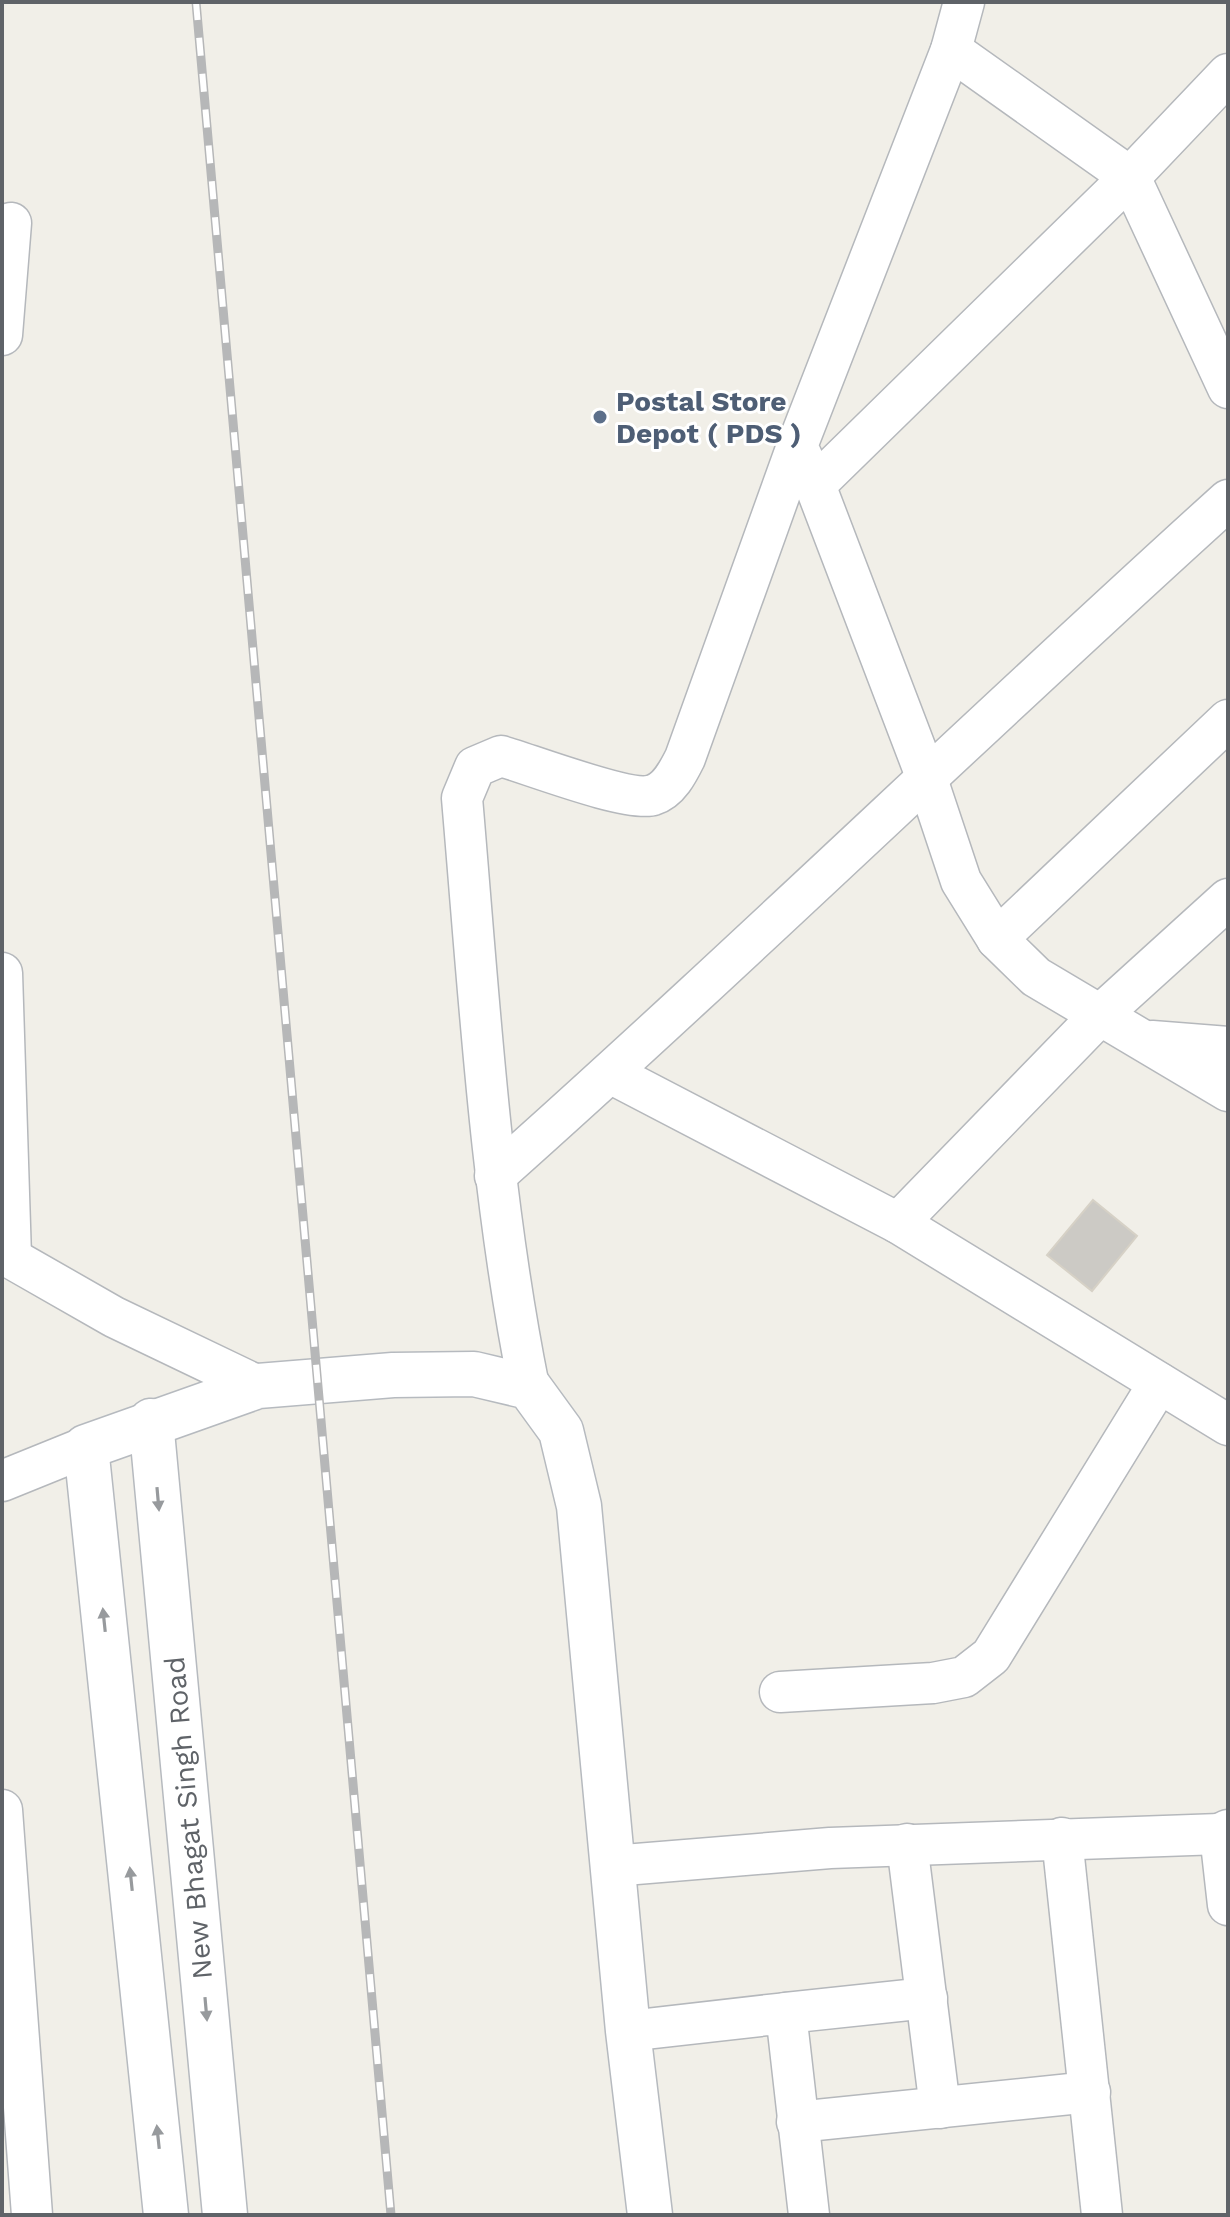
<svg xmlns="http://www.w3.org/2000/svg" width="1230" height="2217" viewBox="0 0 1230 2217" font-family="'Work Sans',sans-serif">
<rect width="100%" height="100%" fill="#f1efe8"/>
<polygon fill="#cccac5" stroke="#d6d1c6" stroke-width="2" points="1093,1200 1137,1236 1092,1291 1047,1255"/>
<g fill="none" stroke-linecap="round" stroke-linejoin="round">
<defs>
<g id="street">
<polyline points="964,2 951,50 797,446 815,485 926,776 961,881 997,939 1036,977 1228,1091"/>
<polyline points="1228,74 1130,177 1228,388"/>
<polyline points="2,335 11,223"/>
<polyline points="815,485 1130,177 951,50"/>
<polyline points="997,939 1228,720"/>
<polyline points="2,973 11,1257"/>
<polyline points="1152,1041 1228,1047"/>
<polyline points="610,1073 898,1223 1228,1425"/>
<path d="M495,1176C743,955 981,723 1228,500"/>
<polyline points="898,1223 1099,1016 1228,899"/>
<polyline points="2,1253 114,1317 258,1386"/>
<path d="M529,1387C490,1193 479,995 462,798L475,767L501,756C529,764 630,803 653,795C669,790 678,772 685,758L797,446"/>
<polyline points="2,1481 86,1447"/>
<polyline points="780,1692 933,1683 964,1677 991,1656 1159,1383"/>
<polyline points="2,1810 32,2215"/>
<polyline points="1228,1830 1220,1834 1228,1905"/>
<polyline points="1062,1838 1102,2215"/>
<polyline points="907,1844 940,2108"/>
<polyline points="612,1866 830,1848 1220,1834"/>
<polyline points="786,2013 927,1998"/>
<polyline points="628,2031 786,2013 809,2215"/>
<polyline points="797,2122 1090,2092"/>
</g>
<g id="secondary">
<polyline points="151,1421 225,2215"/>
<polyline points="166,2215 86,1447 258,1386 393,1375 474,1374 529,1387 561,1431 579,1506 628,2031 650,2215"/>
</g>
</defs>
<use href="#street" stroke="#b5b8bc" stroke-width="43"/>
<use href="#secondary" stroke="#b6babf" stroke-width="47"/>
<use href="#street" stroke="#fff" stroke-width="40"/>
<use href="#secondary" stroke="#fff" stroke-width="44"/>
<defs>
<polyline id="rail" points="196,2 391,2215"/>
</defs>
<use href="#rail" stroke="#b6b7b8" stroke-width="9"/>
<use href="#rail" stroke="#fff" stroke-width="6" stroke-dasharray="18" stroke-linecap="butt"/>
</g>
<defs><path id="oneway-solid" d="M-6-.8H1V-3.2L6.5 0L1 3.2V.8H-6Z" transform="scale(2)"/></defs>
<g fill="#979a9d">
<use href="#oneway-solid" transform="translate(158 1499) rotate(85)"/>
<use href="#oneway-solid" transform="translate(104 1620) rotate(-96)"/>
<use href="#oneway-solid" transform="translate(131 1879) rotate(-96)"/>
<use href="#oneway-solid" transform="translate(206 2009) rotate(85)"/>
<use href="#oneway-solid" transform="translate(158 2137) rotate(-96)"/>
</g>
<circle fill="#5c6f8a" stroke="#fff" stroke-width="3" cx="600" cy="417" r="8"/>
<g text-anchor="middle" stroke-width="6" stroke-linejoin="round" paint-order="stroke">
<g font-size="28" font-weight="bold" fill="#4e5e75" stroke="#fff" text-anchor="start">
<text x="616" y="411">Postal Store<tspan x="616" dy="32">Depot ( PDS )</tspan></text>
</g>
<g font-size="28" fill="#5f6368" stroke="#fff">
<text transform="translate(188 1818) rotate(-95)" y="10">New Bhagat Singh Road</text>
</g>
</g>
<rect width="1230" height="2217" fill="none" stroke="#5f6368" stroke-width="8"/>
</svg>
